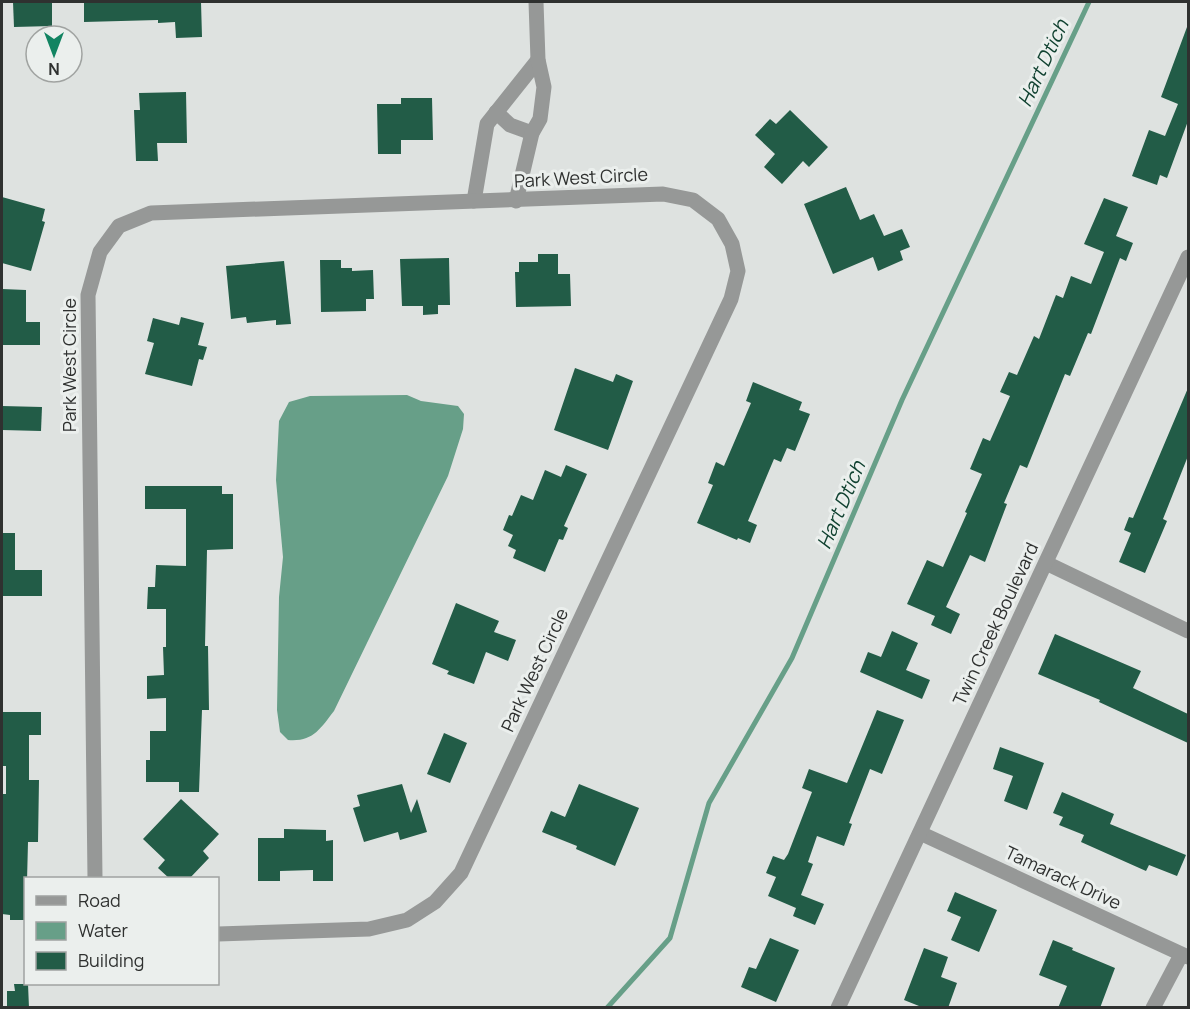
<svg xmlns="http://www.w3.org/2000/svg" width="1190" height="1009" viewBox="0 0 1190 1009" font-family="Manrope,sans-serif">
<rect width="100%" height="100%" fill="#dee2e0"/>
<path fill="#679f88" d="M407,395L421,401L458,406L464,414L463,429L448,476L334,711C320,729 313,742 288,740L280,732L277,710L279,597L283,557L276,480L279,421L289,402L310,396Z"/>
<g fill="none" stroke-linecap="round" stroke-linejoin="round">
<polyline stroke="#679f88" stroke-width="5" points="607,1008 670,938 709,803 792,658 902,400 1089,2"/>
</g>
<g fill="#225c47">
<polygon points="13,2 52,2 52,26 14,27"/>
<polygon points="84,2 201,2 202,37 176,38 175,22 158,23 158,20 84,22"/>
<polygon points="1187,27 1188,28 1188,121 1167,178 1160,175 1157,185 1132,176 1149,130 1165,136 1178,104 1161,97"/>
<polygon points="186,92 187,143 157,143 158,161 136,161 134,110 140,110 139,93"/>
<polygon points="401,98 432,98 433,140 401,140 401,154 378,154 377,104 401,104"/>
<polygon points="790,110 828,147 809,167 803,161 782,184 764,167 775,154 755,135 770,119 776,124"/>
<polygon points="846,187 860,220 874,214 884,236 902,229 910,247 900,251 903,260 878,271 873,257 833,274 804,204"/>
<polygon points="2,197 45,209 42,221 45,222 31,271 2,263"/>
<polygon points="1104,198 1128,207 1116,236 1133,243 1126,261 1120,258 1091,334 1088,333 1070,376 1065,374 1027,468 1020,465 1004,503 1007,504 985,562 970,555 946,607 960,614 951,634 931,625 935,616 907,604 927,560 943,567 967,513 965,512 982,474 970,469 983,438 990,441 1010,396 1000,392 1009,372 1017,375 1034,336 1039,339 1056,295 1063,298 1071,276 1091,284 1104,252 1084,244"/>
<polygon points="538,254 558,254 558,274 570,274 571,306 516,307 515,272 519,272 519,262 538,262"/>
<polygon points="449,258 450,305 438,305 438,314 423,315 423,306 402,306 400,259"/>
<polygon points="320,260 341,260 341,268 352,268 352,271 373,270 374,299 366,299 366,311 321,312"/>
<polygon points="284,261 291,324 276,325 276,320 247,323 246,317 231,319 226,266"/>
<polygon points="2,289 26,290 26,322 40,322 40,345 2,345"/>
<polygon points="181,317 204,323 198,345 207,347 203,360 199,359 192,386 145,374 154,343 147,341 153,318 179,325"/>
<polygon points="575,368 613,382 616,374 633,381 608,450 554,430"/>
<polygon points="753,382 802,402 799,410 810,414 795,451 787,448 781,462 774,459 748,521 757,525 750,543 738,538 737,540 697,523 713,485 708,483 716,462 724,466 751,403 746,401"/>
<polygon points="1188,388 1188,456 1163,519 1167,521 1145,573 1119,562 1131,533 1124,530 1129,517 1133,518"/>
<polygon points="2,406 42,407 41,431 2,430"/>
<polygon points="566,465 587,474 564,526 568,528 563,540 559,539 545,572 513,558 516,550 508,546 513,535 503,530 509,515 512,516 521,495 533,500 545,470 561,477"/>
<polygon points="145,486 222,486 222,494 233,494 233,549 207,550 205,646 208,646 209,710 202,710 199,792 179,792 179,782 146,782 146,760 150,760 150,731 166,731 166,698 147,699 147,676 164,675 163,647 166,647 166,609 147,609 148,587 155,587 156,565 186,566 186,509 145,509"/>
<polygon points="2,533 15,533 15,570 42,570 42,596 2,596"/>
<polygon points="456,603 499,621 494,632 516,640 508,661 486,652 474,684 447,674 449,671 432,664"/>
<polygon points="892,631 918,643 906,670 930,680 922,699 860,672 868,652 881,657"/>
<polygon points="1055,634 1141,671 1133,688 1188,714 1188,743 1099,702 1100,700 1038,674"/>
<polygon points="877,710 904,720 882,774 870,769 849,823 852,824 844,846 817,836 808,862 813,864 801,895 824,904 815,925 793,916 796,908 768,896 776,877 766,873 773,856 784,860 788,854 812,792 802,788 809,769 847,783"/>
<polygon points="2,712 41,712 41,735 29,735 29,780 39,780 38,842 28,842 26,920 10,920 10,915 2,914 2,794 6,794 6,766 2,766"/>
<polygon points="444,733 467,743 450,783 427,774"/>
<polygon points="1000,747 1044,763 1027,810 1004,801 1013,776 993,769"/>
<polygon points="402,784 411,813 417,799 427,832 400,840 398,832 364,842 353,808 360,806 357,795"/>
<polygon points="579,784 639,808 615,866 576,849 577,846 542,832 551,811 565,817"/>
<polygon points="1062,792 1114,814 1110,824 1186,855 1177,876 1149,865 1146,871 1081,842 1084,835 1059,825 1063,817 1053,813"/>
<polygon points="181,799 219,834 203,851 209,858 189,879 170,879 158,868 165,860 143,839"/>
<polygon points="284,829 326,830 326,841 333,840 333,881 313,881 313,870 280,871 280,881 258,881 258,838 284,838"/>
<polygon points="955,892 997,910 979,952 951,940 961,917 947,911"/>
<polygon points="770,938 799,950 776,1002 741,987 749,967 756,969"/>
<polygon points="1053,940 1073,948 1072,950 1115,968 1100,1008 1058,1008 1067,986 1039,975"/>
<polygon points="924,948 948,957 941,977 957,983 948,1008 924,1008 904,1000"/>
<polygon points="14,984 28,984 29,1008 7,1008 7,991 15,991"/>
</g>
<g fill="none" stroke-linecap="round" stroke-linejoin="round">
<g stroke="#969897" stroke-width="15">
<polyline points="496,112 510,125 532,133"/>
<polyline points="474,201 487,124 538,60"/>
<polyline points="516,201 532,133 540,119 544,87 538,60 536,2"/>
<polyline points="1046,563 1188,631"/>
<polyline points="920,833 1188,957"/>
<polyline points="95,878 88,295 100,252 119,226 151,213 663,194 693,200 718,219 732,244 738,271 731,299 461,873 435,902 407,920 369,929 218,934"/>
<polyline points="838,1008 1188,257"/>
<polyline points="1153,1008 1181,955"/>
</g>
</g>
<g text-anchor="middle" stroke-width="6" stroke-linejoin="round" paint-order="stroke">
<g font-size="18" fill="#2f3130" stroke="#ebefed">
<text transform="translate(581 178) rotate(-3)" y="6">Park West Circle</text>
<text transform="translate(70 365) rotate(-90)" y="6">Park West Circle</text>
<text transform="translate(996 624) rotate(-65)" y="6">Twin Creek Boulevard</text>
<text transform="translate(535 670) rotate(-65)" y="6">Park West Circle</text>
<text transform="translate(1063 878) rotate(25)" y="6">Tamarack Drive</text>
</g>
<g font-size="20" font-style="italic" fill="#114231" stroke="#ebefed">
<text transform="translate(1043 63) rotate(-65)" y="7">Hart Dtich</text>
<text transform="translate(841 505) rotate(-67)" y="7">Hart Dtich</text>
</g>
</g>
<rect width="1190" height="1009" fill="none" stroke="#2f3130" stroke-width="6"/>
<rect x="24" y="877" width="195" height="108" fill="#ebefed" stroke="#a0a3a1" stroke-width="1.5"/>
<rect x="36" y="896" width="30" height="9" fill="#969897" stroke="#a0a3a1" stroke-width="1.5"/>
<text x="78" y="907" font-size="18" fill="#2f3130">Road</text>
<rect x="36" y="922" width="30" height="18" fill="#679f88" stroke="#a0a3a1" stroke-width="1.5"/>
<text x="78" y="937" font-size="18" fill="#2f3130">Water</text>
<rect x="36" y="952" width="30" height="18" fill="#225c47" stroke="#a0a3a1" stroke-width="1.5"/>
<text x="78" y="967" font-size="18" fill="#2f3130">Building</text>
<g transform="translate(54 54) rotate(180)"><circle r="28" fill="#ebefed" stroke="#a0a3a1" stroke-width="1.5"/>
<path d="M0-4.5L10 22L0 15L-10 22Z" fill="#128462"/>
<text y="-9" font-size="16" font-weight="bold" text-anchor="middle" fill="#2f3130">N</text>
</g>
</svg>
